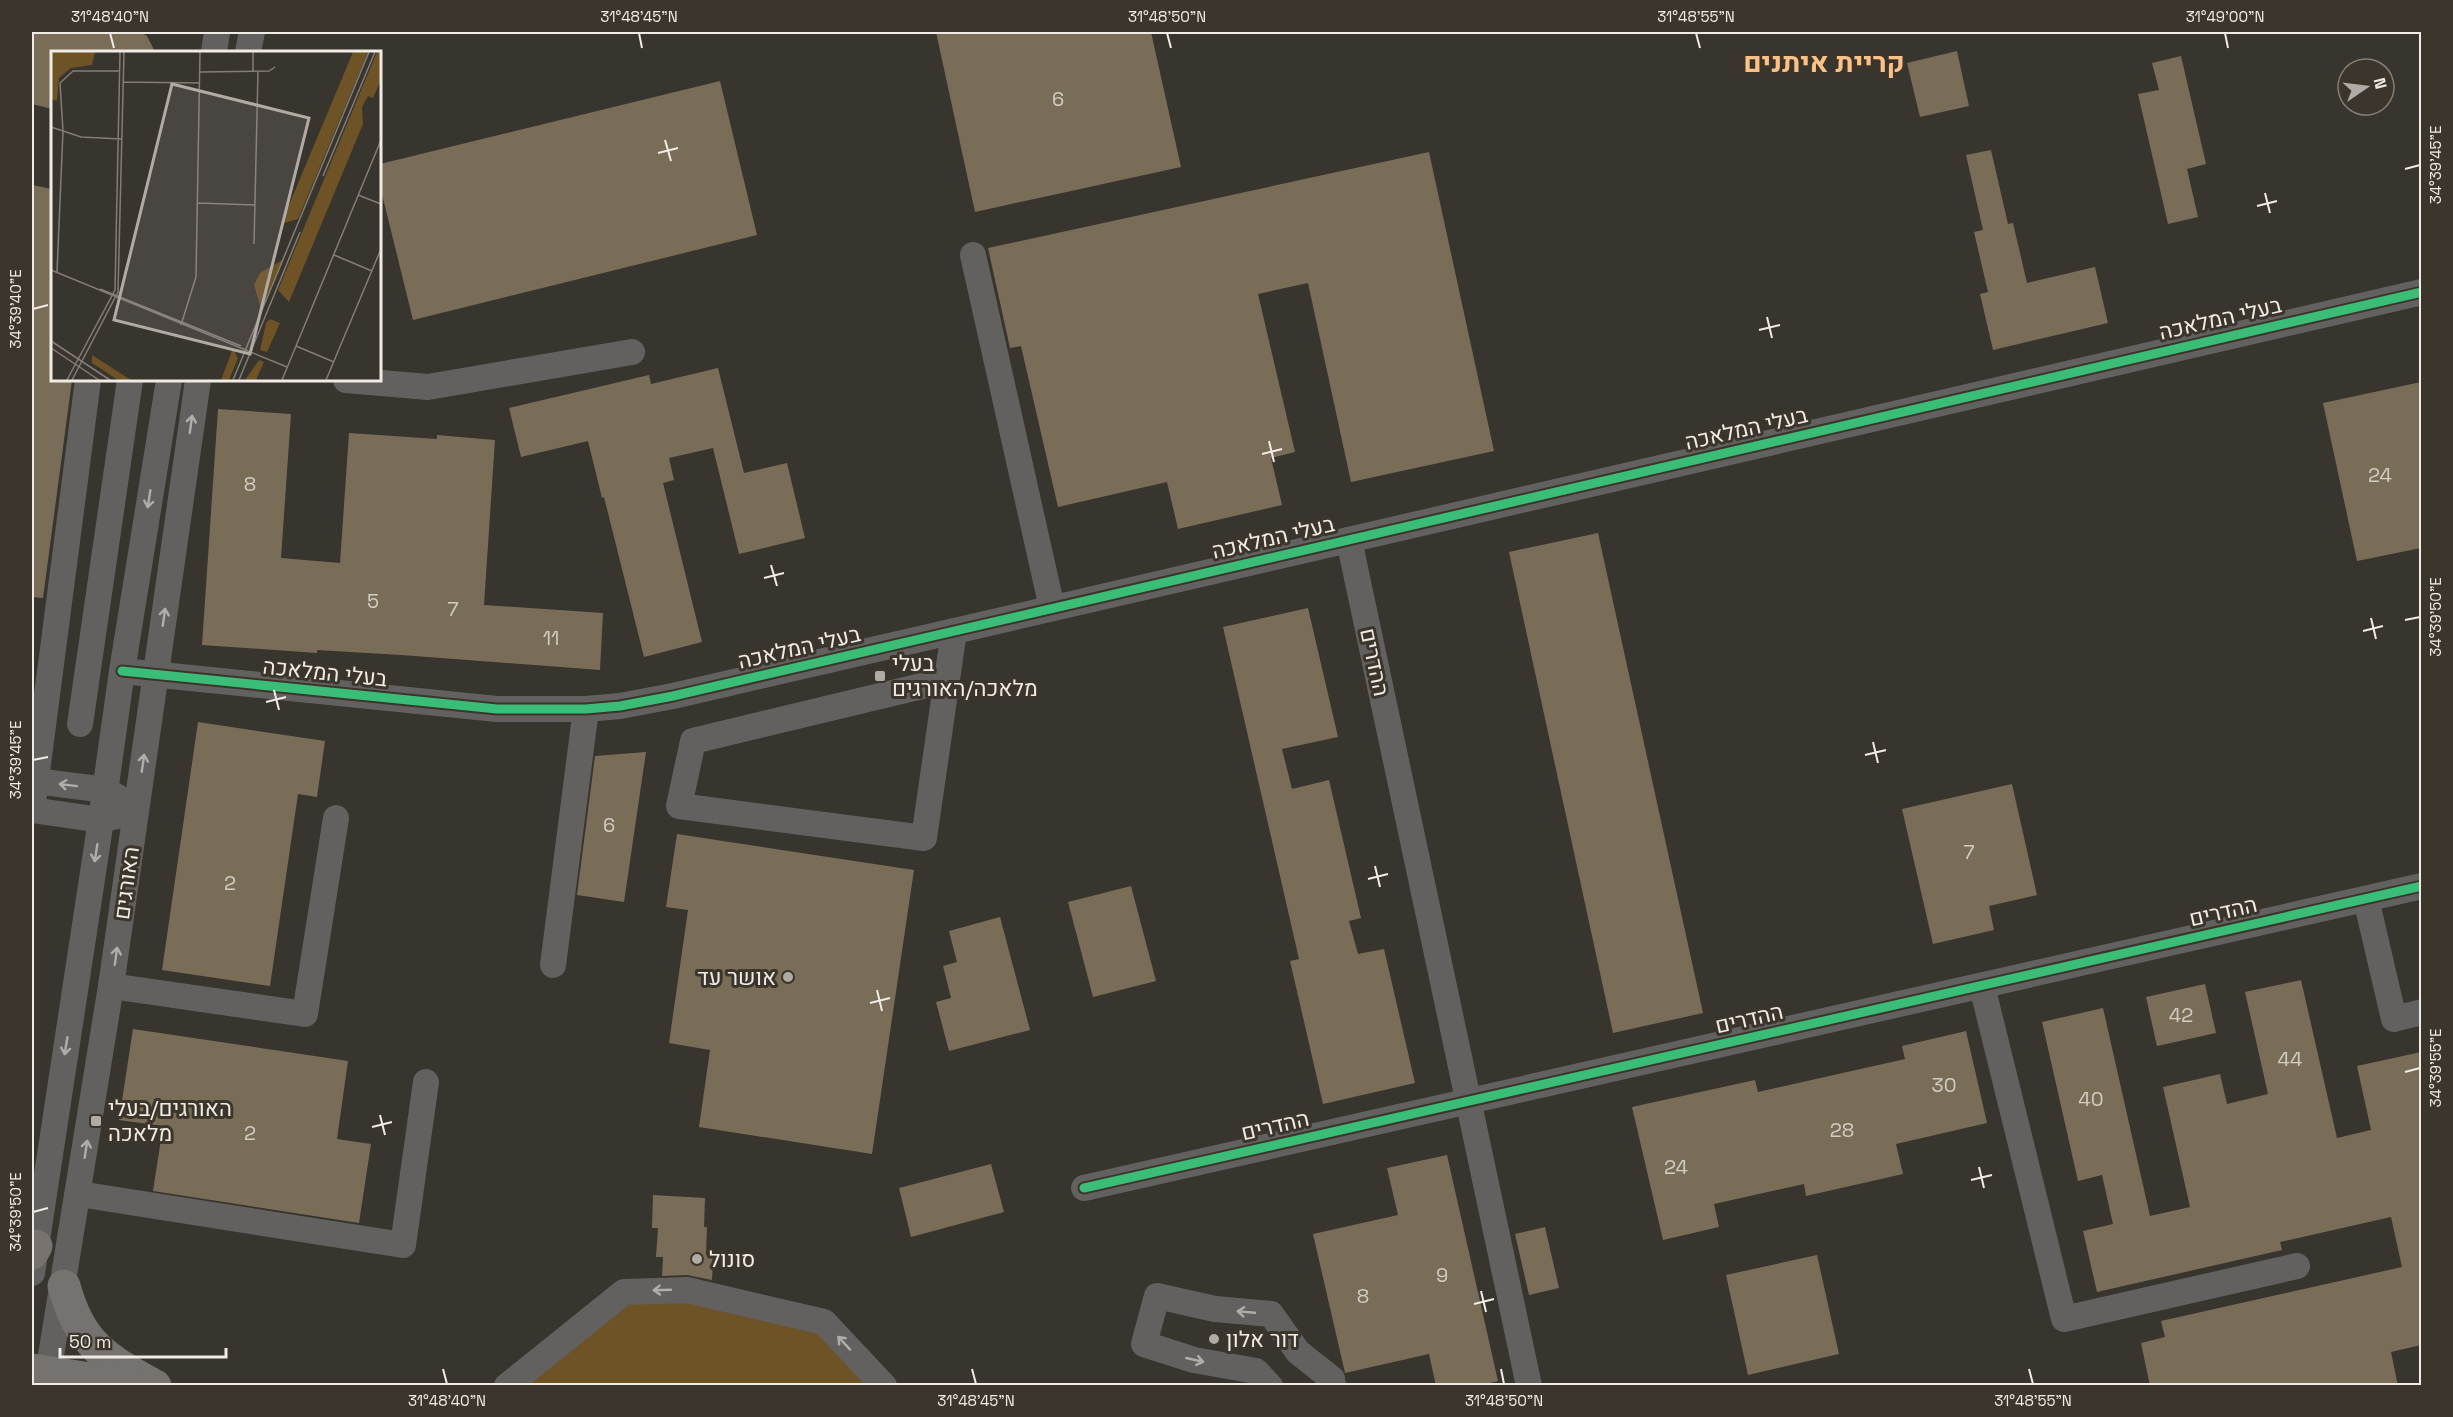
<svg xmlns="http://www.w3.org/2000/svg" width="2453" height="1417" viewBox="0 0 2453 1417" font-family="'Space Grotesk',Heebo,sans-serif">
<rect width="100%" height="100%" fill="#38342e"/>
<polygon fill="#6d5325" points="624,1292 824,1322 884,1386 507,1386"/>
<g fill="#796d58">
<polygon points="32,32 140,32 147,36 155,52 52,52 52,109 32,104"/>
<polygon points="936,32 1151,32 1181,167 975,212"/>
<polygon points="1957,51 1969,106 1920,117 1907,63"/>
<polygon points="2181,56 2206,164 2187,169 2198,217 2168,224 2138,94 2159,90 2152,63"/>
<polygon points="720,81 757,235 413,320 380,186 380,164"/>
<polygon points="1991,150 2008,224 2013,223 2027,283 2095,267 2108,323 1993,350 1980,294 1988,292 1974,232 1983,230 1966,155"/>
<polygon points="1429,152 1494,451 1351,482 1308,283 1258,294 1295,452 1271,458 1282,505 1178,529 1167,482 1058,507 1021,346 1010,348 988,248"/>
<polygon points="32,185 52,189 52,380 72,380 43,598 32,597"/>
<polygon points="718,368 744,473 787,463 805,538 739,554 713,448 669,458 674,480 663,483 702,642 644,657 604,497 602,498 588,441 521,457 509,408 649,375 651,384"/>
<polygon points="2421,382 2421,548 2357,561 2323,403"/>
<polygon points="218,409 291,414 281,558 340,563 349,433 437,439 437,435 495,440 484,605 603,613 600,670 401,655 317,650 317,653 202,645"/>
<polygon points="1598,533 1703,1013 1613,1033 1509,552"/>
<polygon points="1308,608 1338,737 1282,749 1292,789 1329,780 1361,918 1349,921 1358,954 1384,949 1415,1083 1323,1104 1290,961 1299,959 1223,627"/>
<polygon points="198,722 325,741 317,797 298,794 270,986 162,970"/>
<polygon points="646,752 624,902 577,895 595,756"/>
<polygon points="2012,784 2037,895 1989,906 1994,930 1933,944 1902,809"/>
<polygon points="677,834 914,870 872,1154 699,1127 710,1050 669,1043 688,910 666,907"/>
<polygon points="1131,886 1156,981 1093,997 1068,902"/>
<polygon points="1000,917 1030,1030 949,1051 936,1002 951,998 943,966 957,962 949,931"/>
<polygon points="2301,980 2337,1138 2371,1130 2357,1066 2421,1052 2421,1345 2391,1352 2398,1386 2150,1386 2141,1343 2165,1337 2161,1321 2402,1267 2391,1217 2280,1242 2282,1250 2097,1292 2083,1231 2113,1224 2102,1175 2078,1181 2042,1022 2103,1008 2150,1216 2190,1207 2163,1087 2220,1074 2227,1104 2268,1094 2245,992"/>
<polygon points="2205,984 2216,1033 2157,1046 2146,997"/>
<polygon points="133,1029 348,1061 337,1139 371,1144 359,1223 153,1191 163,1126 119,1120"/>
<polygon points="1966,1031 1987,1123 1896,1144 1903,1174 1806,1196 1804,1184 1714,1204 1719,1227 1663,1240 1632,1107 1755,1080 1758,1092 1905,1059 1902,1046"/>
<polygon points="1447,1155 1498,1381 1477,1386 1436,1386 1429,1354 1345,1373 1313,1234 1398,1215 1387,1168"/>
<polygon points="991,1164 1004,1212 911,1237 899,1188"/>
<polygon points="653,1195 705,1198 704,1227 707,1227 706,1255 713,1256 712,1280 687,1275 662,1276 663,1257 656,1257 658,1228 652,1228"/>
<polygon points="1545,1227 1559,1288 1529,1295 1515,1234"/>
<polygon points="1817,1255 1839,1354 1748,1375 1726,1275"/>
</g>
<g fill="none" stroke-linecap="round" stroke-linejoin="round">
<g stroke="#63615f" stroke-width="26">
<polyline points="214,52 217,32"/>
<polyline points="248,52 252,32"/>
<polyline points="973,255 1052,608"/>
<polyline points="346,380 428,387 632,352"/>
<polyline points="1349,540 1529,1386"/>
<polyline points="122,671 497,709 586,709 620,706 673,696 2422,292"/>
<polyline points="947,680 693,741 679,806 924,838 954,631"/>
<polyline points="80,724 130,380"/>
<polyline points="35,781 106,790 119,798"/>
<polyline points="32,810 88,380"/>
<polyline points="32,810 101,820 117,816"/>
<polyline points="2366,899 2394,1019 2422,1012"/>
<polyline points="553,965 586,709"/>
<polyline points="111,986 305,1014 336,818"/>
<polyline points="1982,986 2064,1319 2297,1266"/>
<polyline points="1084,1188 2422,886"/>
<polyline points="79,1194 403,1245 426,1082"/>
<polyline points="32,1273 101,820 122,671 169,380"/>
<polyline points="46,1386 111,986 198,380"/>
<polyline points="507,1386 624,1292 687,1290 824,1322 884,1386"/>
<polyline points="1270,1386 1256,1371 1194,1360 1144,1344 1157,1296 1215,1309 1271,1314 1298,1352 1332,1379 1333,1386"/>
</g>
<g stroke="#75726f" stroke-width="33">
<polyline points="32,1253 36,1246"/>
<path d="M64,1286C80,1345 105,1358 155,1386"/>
<polyline points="32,1370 136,1386"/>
</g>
<defs>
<g id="cycleway">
<polyline points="122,671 497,709 586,709 620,706 673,696 2422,292"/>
<polyline points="1084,1188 2422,886"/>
</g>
</defs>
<use href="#cycleway" stroke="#3b352b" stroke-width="13"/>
<use href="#cycleway" stroke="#3abd76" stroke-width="9"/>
</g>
<defs><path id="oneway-shaft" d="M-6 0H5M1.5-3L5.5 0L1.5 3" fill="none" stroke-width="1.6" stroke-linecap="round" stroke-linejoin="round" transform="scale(1.5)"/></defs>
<g stroke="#b1ada9">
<use href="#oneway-shaft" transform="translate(191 424) rotate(-82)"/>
<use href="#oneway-shaft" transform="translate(149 499) rotate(99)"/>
<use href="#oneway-shaft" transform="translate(164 617) rotate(-82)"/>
<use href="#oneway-shaft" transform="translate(143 763) rotate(-82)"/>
<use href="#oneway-shaft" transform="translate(68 785) rotate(-173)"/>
<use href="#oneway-shaft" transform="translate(96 853) rotate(99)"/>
<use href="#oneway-shaft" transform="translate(116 956) rotate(-82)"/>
<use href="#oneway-shaft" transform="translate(66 1046) rotate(99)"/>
<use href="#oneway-shaft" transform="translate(86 1149) rotate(-81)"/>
<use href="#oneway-shaft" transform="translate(662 1290) rotate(178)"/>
<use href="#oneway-shaft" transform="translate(1246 1312) rotate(-175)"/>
<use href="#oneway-shaft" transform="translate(844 1343) rotate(-133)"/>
<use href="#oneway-shaft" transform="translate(1195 1360) rotate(13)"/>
</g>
<path fill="none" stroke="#f0ebe5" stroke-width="2" d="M110,33L114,48M639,33L642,48M1167,33L1171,48M1696,33L1700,48M2225,33L2228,48M665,140L671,161M658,153L678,148M2405,169L2420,165M2265,193L2270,213M2257,206L2277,201M33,309L48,305M1767,317L1772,338M1759,330L1780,325M1269,441L1274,462M1262,454L1282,449M771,565L777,586M764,578L784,573M2371,618L2376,639M2405,620L2420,617M2363,631L2383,626M274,690L279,710M266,702L286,697M1873,742L1878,763M1865,755L1886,750M33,760L48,757M1375,866L1380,887M1368,879L1388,874M877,990L882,1011M870,1003L890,998M2405,1072L2420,1068M380,1115L385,1135M372,1127L392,1122M1979,1167L1984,1188M1971,1180L1992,1175M33,1212L48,1208M1481,1291L1486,1312M1474,1304L1494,1299M443,1369L447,1384M972,1369L976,1384M1501,1369L1504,1384M2029,1369L2033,1384"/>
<g fill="#b0aba5" stroke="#3b352b" stroke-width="2">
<rect x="874" y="670" width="12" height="12" rx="3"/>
<circle cx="788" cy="977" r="6"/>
<rect x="90" y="1115" width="12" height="12" rx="3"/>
<circle cx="697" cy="1259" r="6"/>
<circle cx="1214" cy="1339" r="6"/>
</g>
<g text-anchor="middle" stroke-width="6" stroke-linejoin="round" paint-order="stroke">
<g font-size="20" fill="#d2ccc2">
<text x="1058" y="106">6</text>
<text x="2380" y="482">24</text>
<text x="250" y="491">8</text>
<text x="373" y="608">5</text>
<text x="453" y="616">7</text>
<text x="551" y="645">11</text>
<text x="609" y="832">6</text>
<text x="1969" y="859">7</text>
<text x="230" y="890">2</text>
<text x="2181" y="1022">42</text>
<text x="2290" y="1066">44</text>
<text x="1944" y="1092">30</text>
<text x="2091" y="1106">40</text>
<text x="1842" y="1137">28</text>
<text x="250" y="1140">2</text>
<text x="1676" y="1174">24</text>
<text x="1442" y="1282">9</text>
<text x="1363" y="1303">8</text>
</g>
<g font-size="22" fill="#f0ebe5" stroke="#3b352b">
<text transform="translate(2220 318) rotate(-13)" y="8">בעלי המלאכה</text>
<text transform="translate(1746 428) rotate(-13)" y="8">בעלי המלאכה</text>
<text transform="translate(1273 537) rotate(-13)" y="8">בעלי המלאכה</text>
<text transform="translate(799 647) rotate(-13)" y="8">בעלי המלאכה</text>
<text transform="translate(1375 662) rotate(78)" y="8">ההדרים</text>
<text transform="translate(325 672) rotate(6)" y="8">בעלי המלאכה</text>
<text transform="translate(126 883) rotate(-82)" y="8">האורגים</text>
<text transform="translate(2223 911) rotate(-13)" y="8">ההדרים</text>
<text transform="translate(1749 1018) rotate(-13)" y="8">ההדרים</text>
<text transform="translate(1275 1125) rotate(-13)" y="8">ההדרים</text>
</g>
<g font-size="22" fill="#f0ebe5" stroke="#3b352b" text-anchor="start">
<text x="892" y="671">בעלי<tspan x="892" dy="25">מלאכה/האורגים</tspan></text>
<text x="776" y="985" text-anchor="end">אושר עד</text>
<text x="108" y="1116">האורגים/בעלי<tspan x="108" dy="25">מלאכה</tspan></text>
<text x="709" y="1267">סונול</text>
<text x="1226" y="1347">דור אלון</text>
</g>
<g font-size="28" font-weight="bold" fill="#fbc187" stroke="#3b352b">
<text x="1824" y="72">קריית איתנים</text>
</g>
</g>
<g transform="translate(51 51)">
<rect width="330" height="330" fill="#38342e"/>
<path d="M0,1H44L41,14L20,17L8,27L6,50L0,48ZM302,1H317L247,168L230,173ZM326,1H330V29L322,47L317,45L311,56L312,73L238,251L227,239ZM233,208L210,258L203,234L209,222ZM219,268L229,272L216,301L209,299L215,272ZM182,297L187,307L178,329H170ZM41,304L80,329H67L41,312ZM208,309L213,311L205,329H194Z" fill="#6d5325"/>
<path fill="none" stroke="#827d77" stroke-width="1.5" d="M202,20V1M149,21L218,20L224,16M72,31L149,32M0,76L30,86L71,88M272,125L324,1M307,144L330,153M147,152L204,154M203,193L207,20M283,204L321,220M0,219L236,316M6,221L12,80L9,32L22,20H69M49,238L190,295M130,274L145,226L149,1M0,290L59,329M245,295L283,311M0,297L48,329M16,329L64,239L69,1M21,329L67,241L73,1M182,329L318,1M188,329L249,181M231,329L330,89M275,329L330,198"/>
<path fill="#b0aba5" fill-opacity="0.15" stroke="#b0aba5" stroke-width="3" d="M121,33L258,67L199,303L63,269Z"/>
<rect width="330" height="330" fill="none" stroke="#f0ebe5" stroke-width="3"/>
</g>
<rect width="2453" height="1417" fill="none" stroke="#3b352b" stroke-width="66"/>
<g transform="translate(2366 87) rotate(76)"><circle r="28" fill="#3b352b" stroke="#837e75" stroke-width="1.5"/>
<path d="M0-4.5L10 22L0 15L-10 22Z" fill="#b0aba5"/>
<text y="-9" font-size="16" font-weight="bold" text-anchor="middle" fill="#f0ebe5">N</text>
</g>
<path d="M60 1348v9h166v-9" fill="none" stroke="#f0ebe5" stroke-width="3"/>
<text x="69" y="1348" font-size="18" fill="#f0ebe5" stroke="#3b352b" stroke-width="4.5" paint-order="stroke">50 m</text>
<rect x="33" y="33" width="2387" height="1351" fill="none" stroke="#f0ebe5" stroke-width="2"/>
<g font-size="15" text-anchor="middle" fill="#f0ebe5">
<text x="110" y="22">31°48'40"N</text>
<text x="639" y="22">31°48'45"N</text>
<text x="1167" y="22">31°48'50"N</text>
<text x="1696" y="22">31°48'55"N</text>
<text x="2225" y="22">31°49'00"N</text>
<text transform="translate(2436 165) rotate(-90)" y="5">34°39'45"E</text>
<text transform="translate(16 309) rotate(-90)" y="5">34°39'40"E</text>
<text transform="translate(2436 617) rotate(-90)" y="5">34°39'50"E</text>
<text transform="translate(16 760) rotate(-90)" y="5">34°39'45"E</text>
<text transform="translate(2436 1068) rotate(-90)" y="5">34°39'55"E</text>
<text transform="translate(16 1212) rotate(-90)" y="5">34°39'50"E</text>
<text x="447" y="1406">31°48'40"N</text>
<text x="976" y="1406">31°48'45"N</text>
<text x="1504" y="1406">31°48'50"N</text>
<text x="2033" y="1406">31°48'55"N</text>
</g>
</svg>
